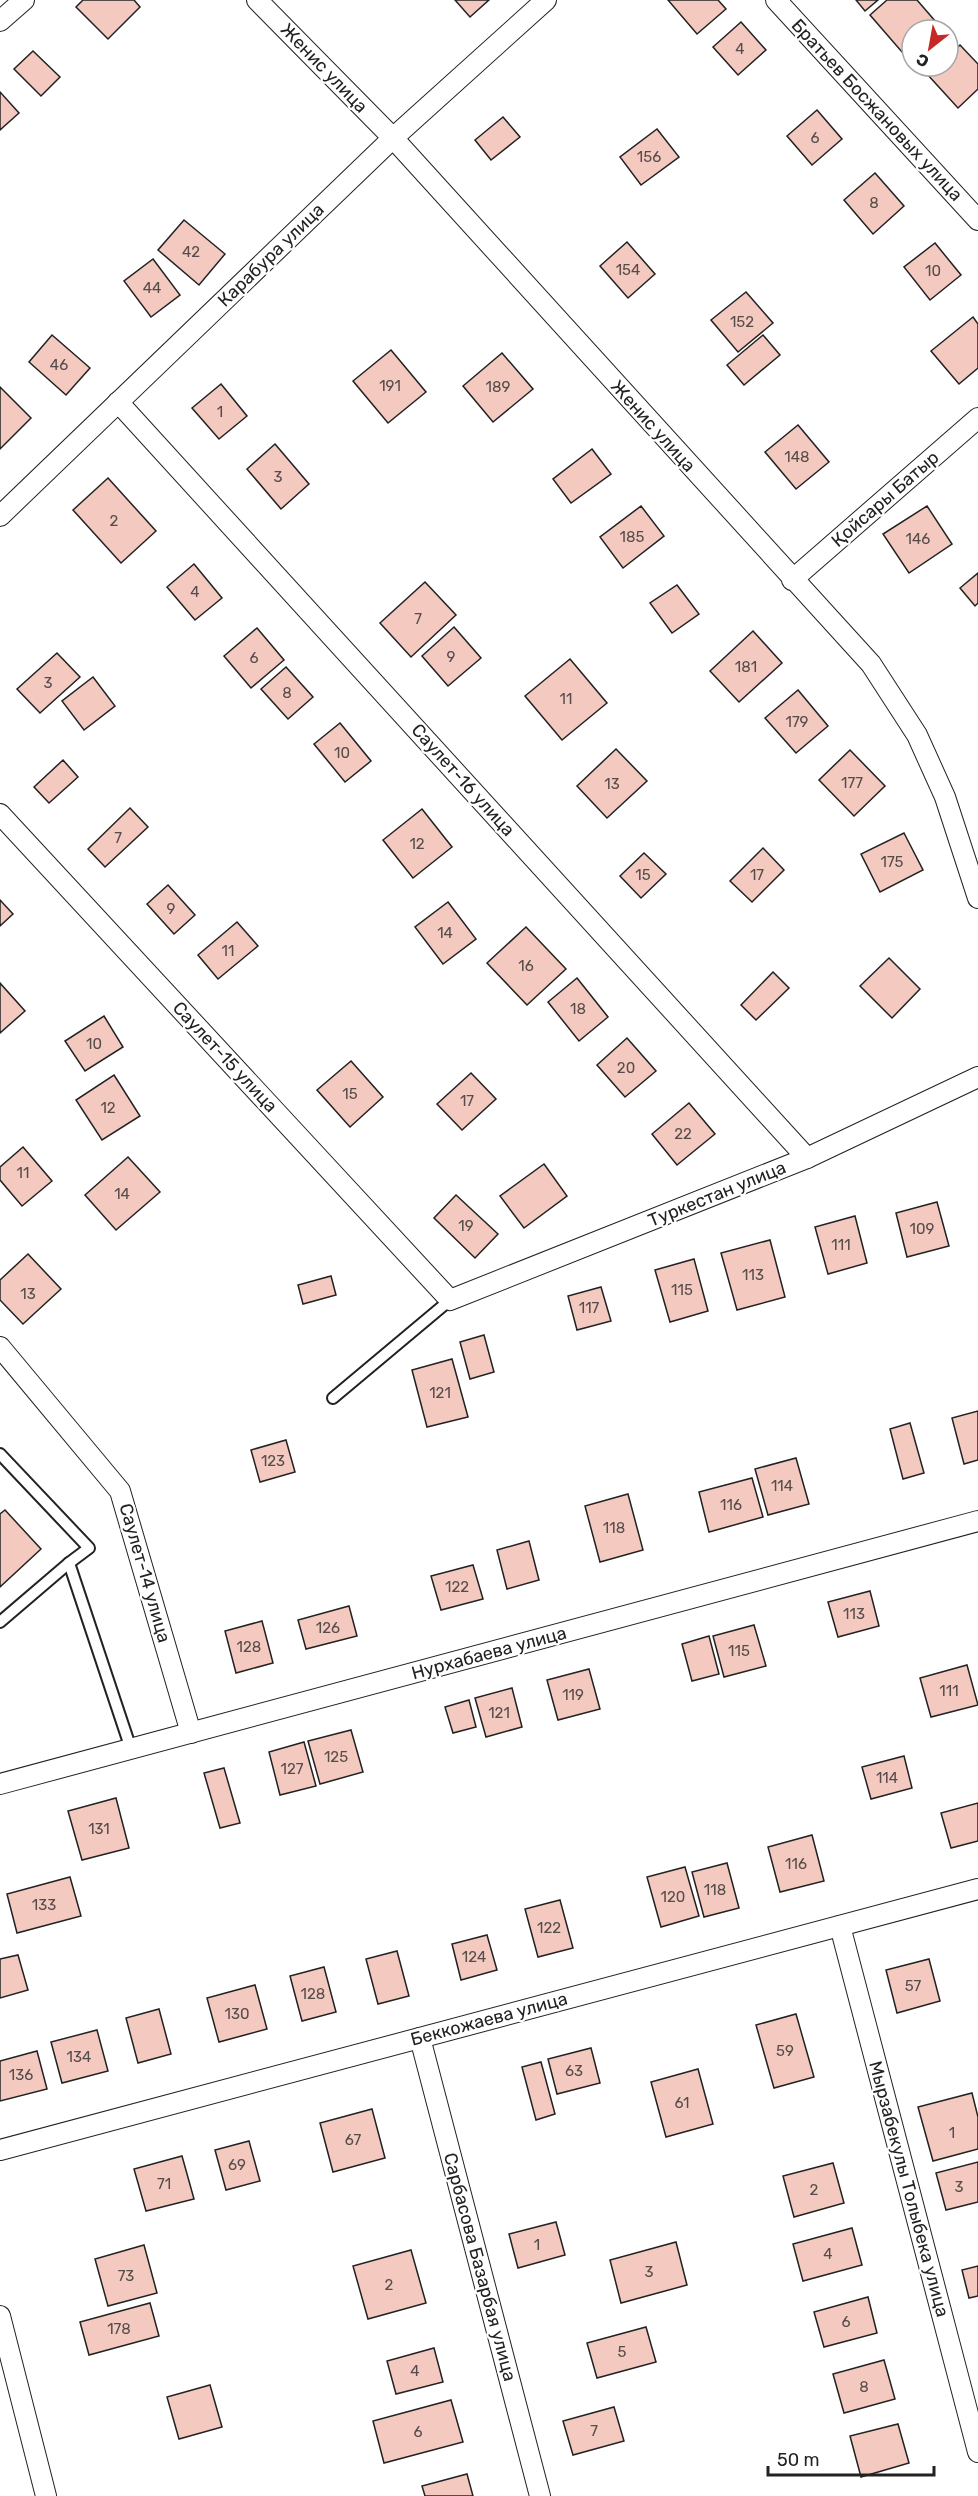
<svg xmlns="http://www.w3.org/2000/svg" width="978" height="2496" viewBox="0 0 978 2496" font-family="Rubik,sans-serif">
<rect width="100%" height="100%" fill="#fff"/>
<g fill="#f3c9c0" stroke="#222" stroke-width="1.5">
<polygon points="83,0 134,0 140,7 108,39 76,7"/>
<polygon points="455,0 489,0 470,17"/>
<polygon points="668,0 718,0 726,9 697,34"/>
<polygon points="856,0 878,0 865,11"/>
<polygon points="887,0 917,0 936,22 927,30 912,30 912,43 902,52 870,15"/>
<polygon points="741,22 766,50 738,75 713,47"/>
<polygon points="960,45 978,64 978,89 958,108 927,74 937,66 948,66 948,56"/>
<polygon points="33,51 60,77 41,96 14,69"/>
<polygon points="0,92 19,113 0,130"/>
<polygon points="817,110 842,139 812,165 787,136"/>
<polygon points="503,117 520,137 491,160 475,140"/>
<polygon points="657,129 679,157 641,185 620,157"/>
<polygon points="875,173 904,206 873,234 844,200"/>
<polygon points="184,220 225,254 199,285 158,250"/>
<polygon points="627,242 655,274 628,298 600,266"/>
<polygon points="935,243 961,275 930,300 904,267"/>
<polygon points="153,259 180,295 151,317 124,281"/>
<polygon points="746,292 773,323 738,352 711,320"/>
<polygon points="973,317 978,324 978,368 959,384 931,351"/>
<polygon points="52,335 90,368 66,395 29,362"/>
<polygon points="763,335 780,355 744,385 727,365"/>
<polygon points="391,350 426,392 388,423 353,381"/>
<polygon points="502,353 533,389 493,422 463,386"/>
<polygon points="221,384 247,416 219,439 192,408"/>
<polygon points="0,387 31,418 0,449"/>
<polygon points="798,425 829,462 796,489 765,452"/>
<polygon points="275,444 309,484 281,509 247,469"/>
<polygon points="592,449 611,474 571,503 553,479"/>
<polygon points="108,478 156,531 121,563 73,510"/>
<polygon points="641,506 664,536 623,568 600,537"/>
<polygon points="927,506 952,544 909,573 883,534"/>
<polygon points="194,564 222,598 195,620 167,587"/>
<polygon points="978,573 978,603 975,606 960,588"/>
<polygon points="425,582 456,615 411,657 380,623"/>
<polygon points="677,585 699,614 672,633 650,603"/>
<polygon points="454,627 481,658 448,686 422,656"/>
<polygon points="257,628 284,660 251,688 224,656"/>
<polygon points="753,631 782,663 739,702 710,671"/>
<polygon points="57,653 80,677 40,713 17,689"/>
<polygon points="570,659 607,703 562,740 525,696"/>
<polygon points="286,667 313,697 288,719 261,689"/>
<polygon points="93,677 115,706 84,730 62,701"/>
<polygon points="798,690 828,726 796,753 765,718"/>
<polygon points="340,723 371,761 345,782 314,744"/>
<polygon points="616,749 647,781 607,818 577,786"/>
<polygon points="850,750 885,786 854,816 819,780"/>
<polygon points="63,760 78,777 49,803 34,787"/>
<polygon points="130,808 148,827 105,867 88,849"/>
<polygon points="422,809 452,847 413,878 383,840"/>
<polygon points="904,833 923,870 880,892 861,854"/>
<polygon points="763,848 784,870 752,902 730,881"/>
<polygon points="644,853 666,874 641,898 620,876"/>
<polygon points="168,885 195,915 174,934 147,904"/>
<polygon points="0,900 13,914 0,926"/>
<polygon points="448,902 476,939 443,964 415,927"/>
<polygon points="237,922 258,946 218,979 198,955"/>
<polygon points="526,927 566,969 527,1005 487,963"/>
<polygon points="889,958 920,989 892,1018 860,986"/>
<polygon points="773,972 789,988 756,1020 741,1005"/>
<polygon points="577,978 608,1017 579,1041 548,1002"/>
<polygon points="0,983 25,1011 0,1033"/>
<polygon points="104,1016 123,1047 85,1071 65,1041"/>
<polygon points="627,1038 656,1071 625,1097 597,1065"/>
<polygon points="351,1061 383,1097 350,1127 317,1090"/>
<polygon points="471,1073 496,1099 462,1130 437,1104"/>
<polygon points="114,1075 140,1116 102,1140 76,1100"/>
<polygon points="689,1103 715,1134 677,1165 652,1134"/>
<polygon points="23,1147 52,1181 22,1206 0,1180 0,1167"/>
<polygon points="128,1157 160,1192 116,1230 85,1195"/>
<polygon points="544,1164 567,1196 524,1228 500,1196"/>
<polygon points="456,1195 498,1234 475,1258 434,1218"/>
<polygon points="937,1202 949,1246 907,1257 896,1213"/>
<polygon points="855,1216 867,1263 828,1274 815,1227"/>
<polygon points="770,1240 785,1297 737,1310 721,1253"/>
<polygon points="28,1254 61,1289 23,1324 0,1300 0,1280"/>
<polygon points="694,1259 708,1311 670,1322 655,1270"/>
<polygon points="331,1276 336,1295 303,1304 298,1285"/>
<polygon points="601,1287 611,1321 577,1330 568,1296"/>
<polygon points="484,1335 494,1372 470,1379 460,1342"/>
<polygon points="452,1359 468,1417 427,1427 412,1370"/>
<polygon points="978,1411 978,1460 964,1464 952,1418"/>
<polygon points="910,1423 924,1473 903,1479 890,1429"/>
<polygon points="286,1440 295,1472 260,1482 251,1450"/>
<polygon points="796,1458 809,1504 768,1515 755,1469"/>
<polygon points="752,1478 763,1517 709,1532 699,1492"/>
<polygon points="628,1494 643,1550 600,1562 585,1506"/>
<polygon points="5,1510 41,1549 0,1587 0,1514"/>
<polygon points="529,1541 539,1580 507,1589 497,1550"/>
<polygon points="473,1565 483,1599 441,1610 431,1576"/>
<polygon points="870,1591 879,1626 838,1637 828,1602"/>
<polygon points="349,1606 357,1636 306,1649 298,1620"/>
<polygon points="262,1621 273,1663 236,1673 225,1631"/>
<polygon points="754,1625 766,1666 724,1677 713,1636"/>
<polygon points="709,1636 719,1674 692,1681 682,1644"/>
<polygon points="967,1665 978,1705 931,1717 920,1678"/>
<polygon points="589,1669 600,1709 558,1720 547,1680"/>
<polygon points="512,1688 522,1727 486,1737 475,1698"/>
<polygon points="469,1700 476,1727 453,1733 445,1707"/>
<polygon points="351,1730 363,1772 320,1784 308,1741"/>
<polygon points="304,1742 316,1786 280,1795 269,1752"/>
<polygon points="904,1756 912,1788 871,1799 862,1767"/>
<polygon points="224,1768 240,1823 220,1828 204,1773"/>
<polygon points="116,1798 129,1848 82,1860 68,1811"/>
<polygon points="978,1803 978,1841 951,1848 941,1813"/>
<polygon points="812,1835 824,1881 780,1892 768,1847"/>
<polygon points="727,1863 739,1908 704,1917 692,1872"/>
<polygon points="685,1867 699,1916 661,1927 647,1877"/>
<polygon points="70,1877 81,1916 17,1933 7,1894"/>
<polygon points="560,1900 573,1948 538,1957 525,1909"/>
<polygon points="487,1935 497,1970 461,1980 452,1944"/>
<polygon points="397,1951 409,1996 378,2004 366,1959"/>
<polygon points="18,1955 28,1990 0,1998 0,1959"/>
<polygon points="929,1959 940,2001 897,2013 886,1970"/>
<polygon points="324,1967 336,2012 302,2021 290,1976"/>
<polygon points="255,1985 267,2029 219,2042 207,1998"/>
<polygon points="159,2009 171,2054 138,2063 126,2018"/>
<polygon points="796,2014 814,2077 774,2088 756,2025"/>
<polygon points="97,2030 108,2071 62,2083 51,2042"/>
<polygon points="591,2048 600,2083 557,2094 548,2059"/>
<polygon points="37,2051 47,2089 0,2101 0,2061"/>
<polygon points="541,2062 555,2114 536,2120 522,2067"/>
<polygon points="698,2069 713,2124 666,2137 651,2082"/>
<polygon points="972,2093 978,2117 978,2149 933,2161 918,2107"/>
<polygon points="372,2109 385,2158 333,2172 320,2123"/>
<polygon points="249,2141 260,2181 226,2190 215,2150"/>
<polygon points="182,2156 194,2199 146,2211 134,2169"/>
<polygon points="978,2162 978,2202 946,2210 936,2173"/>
<polygon points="833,2163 844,2203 794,2217 783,2176"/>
<polygon points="556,2222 565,2255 518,2268 509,2234"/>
<polygon points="852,2228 862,2265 803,2281 793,2244"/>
<polygon points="676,2242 687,2285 621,2303 610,2260"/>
<polygon points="144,2245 157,2293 108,2306 95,2259"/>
<polygon points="411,2250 426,2303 368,2319 353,2266"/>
<polygon points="978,2266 978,2296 969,2298 962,2270"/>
<polygon points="868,2297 877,2333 824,2347 814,2312"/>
<polygon points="150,2303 159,2336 89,2355 80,2322"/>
<polygon points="646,2327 656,2362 597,2378 587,2343"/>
<polygon points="434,2348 443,2382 396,2394 387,2361"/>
<polygon points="884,2360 895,2399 844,2413 833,2374"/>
<polygon points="210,2385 222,2427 179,2439 167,2397"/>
<polygon points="451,2400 463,2442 384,2463 373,2421"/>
<polygon points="614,2407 624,2441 573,2455 563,2421"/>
<polygon points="898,2424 909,2463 861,2477 850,2436"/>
<polygon points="467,2474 473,2496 425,2496 422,2486"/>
</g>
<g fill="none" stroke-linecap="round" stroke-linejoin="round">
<defs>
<g id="lane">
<polyline points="333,1398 450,1300"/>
<polyline points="0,1454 89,1548 69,1563 0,1622"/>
<polyline points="69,1563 131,1749"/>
</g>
<g id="street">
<polyline points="257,0 393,138 871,664 917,735 945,797 978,898"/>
<polyline points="776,0 978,220"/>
<polyline points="0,21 24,0"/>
<polyline points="118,402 807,1158"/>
<polyline points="0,516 393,138 546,0"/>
<polyline points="792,580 978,418"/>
<polyline points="0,814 450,1300 807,1158 978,1077"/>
<polyline points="0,1347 120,1491 191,1733"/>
<polyline points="0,1784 978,1521"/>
<polyline points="840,1926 978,2452"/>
<polyline points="420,2038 540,2496"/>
<polyline points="0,2150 978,1889"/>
<polyline points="0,2316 46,2496"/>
</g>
</defs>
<use href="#lane" stroke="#222" stroke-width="14"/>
<use href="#street" stroke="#222" stroke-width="22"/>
<use href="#lane" stroke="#fff" stroke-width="10"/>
<use href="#street" stroke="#fff" stroke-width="20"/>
</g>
<g text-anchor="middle" stroke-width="4.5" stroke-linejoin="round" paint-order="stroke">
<g font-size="15" fill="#564c4a">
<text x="740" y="54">4</text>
<text x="815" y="143">6</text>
<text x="649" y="162">156</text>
<text x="874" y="208">8</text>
<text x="191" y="257">42</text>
<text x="628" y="275">154</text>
<text x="933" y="276">10</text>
<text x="152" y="293">44</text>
<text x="742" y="327">152</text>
<text x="59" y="370">46</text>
<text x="390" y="391">191</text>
<text x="498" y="392">189</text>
<text x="220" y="417">1</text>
<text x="797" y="462">148</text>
<text x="278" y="482">3</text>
<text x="114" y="526">2</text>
<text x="632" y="542">185</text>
<text x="918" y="544">146</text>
<text x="195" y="597">4</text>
<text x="418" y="624">7</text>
<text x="451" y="662">9</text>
<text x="254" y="663">6</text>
<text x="746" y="672">181</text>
<text x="48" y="688">3</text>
<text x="287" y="698">8</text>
<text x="566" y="704">11</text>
<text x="797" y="727">179</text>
<text x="342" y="758">10</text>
<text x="852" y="788">177</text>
<text x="612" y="789">13</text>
<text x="118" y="843">7</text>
<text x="417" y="849">12</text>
<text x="892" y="867">175</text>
<text x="643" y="880">15</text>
<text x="757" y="880">17</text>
<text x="171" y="914">9</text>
<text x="445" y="938">14</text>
<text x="228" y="956">11</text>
<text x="526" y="971">16</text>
<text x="578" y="1014">18</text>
<text x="94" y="1049">10</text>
<text x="626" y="1073">20</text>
<text x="350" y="1099">15</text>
<text x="467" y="1106">17</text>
<text x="108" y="1113">12</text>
<text x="683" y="1139">22</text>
<text x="23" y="1178">11</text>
<text x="122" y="1199">14</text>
<text x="466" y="1231">19</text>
<text x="922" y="1234">109</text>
<text x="841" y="1250">111</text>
<text x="753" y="1280">113</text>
<text x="682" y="1295">115</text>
<text x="28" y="1299">13</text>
<text x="589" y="1313">117</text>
<text x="440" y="1398">121</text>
<text x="273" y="1466">123</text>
<text x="782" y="1491">114</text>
<text x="731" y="1510">116</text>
<text x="614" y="1533">118</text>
<text x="457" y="1592">122</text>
<text x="854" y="1619">113</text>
<text x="328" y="1633">126</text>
<text x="249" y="1652">128</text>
<text x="739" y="1656">115</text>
<text x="949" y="1696">111</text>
<text x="573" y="1700">119</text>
<text x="499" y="1718">121</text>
<text x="336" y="1762">125</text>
<text x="292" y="1774">127</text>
<text x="887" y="1783">114</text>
<text x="99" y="1834">131</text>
<text x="796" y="1869">116</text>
<text x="715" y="1895">118</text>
<text x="673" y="1902">120</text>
<text x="44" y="1910">133</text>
<text x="549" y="1933">122</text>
<text x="474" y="1962">124</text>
<text x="913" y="1991">57</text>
<text x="313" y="1999">128</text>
<text x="237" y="2019">130</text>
<text x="785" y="2056">59</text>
<text x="79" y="2062">134</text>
<text x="574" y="2076">63</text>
<text x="21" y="2080">136</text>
<text x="682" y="2108">61</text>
<text x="952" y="2138">1</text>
<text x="353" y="2145">67</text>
<text x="237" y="2170">69</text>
<text x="164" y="2189">71</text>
<text x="959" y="2192">3</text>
<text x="814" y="2195">2</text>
<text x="537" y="2250">1</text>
<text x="828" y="2259">4</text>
<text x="649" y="2277">3</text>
<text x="126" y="2281">73</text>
<text x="389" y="2290">2</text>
<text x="846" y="2327">6</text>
<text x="119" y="2334">178</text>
<text x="622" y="2357">5</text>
<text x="415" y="2376">4</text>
<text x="864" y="2392">8</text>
<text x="594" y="2436">7</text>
<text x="418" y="2437">6</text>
</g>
<g font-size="18" fill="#222" stroke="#fff">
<text transform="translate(324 68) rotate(46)" y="6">Женис улица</text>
<text transform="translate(877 110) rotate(47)" y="6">Братьев Босжановых улица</text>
<text transform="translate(271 255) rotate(-44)" y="6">Карабура улица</text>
<text transform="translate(653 426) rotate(48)" y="6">Женис улица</text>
<text transform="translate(885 499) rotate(-41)" y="6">Қойсары Батыр</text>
<text transform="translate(463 780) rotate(48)" y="6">Саулет-16 улица</text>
<text transform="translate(225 1057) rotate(47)" y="6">Саулет-15 улица</text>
<text transform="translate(717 1194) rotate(-22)" y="6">Туркестан улица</text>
<text transform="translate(145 1573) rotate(74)" y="6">Саулет-14 улица</text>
<text transform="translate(489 1653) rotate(-15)" y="6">Нурхабаева улица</text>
<text transform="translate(489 2019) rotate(-15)" y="6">Беккожаева улица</text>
<text transform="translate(909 2189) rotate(75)" y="6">Мырзабекулы Толыбека улица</text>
<text transform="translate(480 2267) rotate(75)" y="6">Сарбасова Базарбая улица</text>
</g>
</g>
<g transform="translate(930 48) rotate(211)"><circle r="28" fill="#ffffff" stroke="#a7a7a7" stroke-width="1.5"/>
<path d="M0-4.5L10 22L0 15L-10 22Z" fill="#c62828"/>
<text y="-9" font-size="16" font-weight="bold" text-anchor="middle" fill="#222222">С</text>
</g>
<path d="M768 2466v9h166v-9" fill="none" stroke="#222222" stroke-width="3"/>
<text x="777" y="2466" font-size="18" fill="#222222" stroke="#ffffff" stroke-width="4.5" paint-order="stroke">50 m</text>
</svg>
